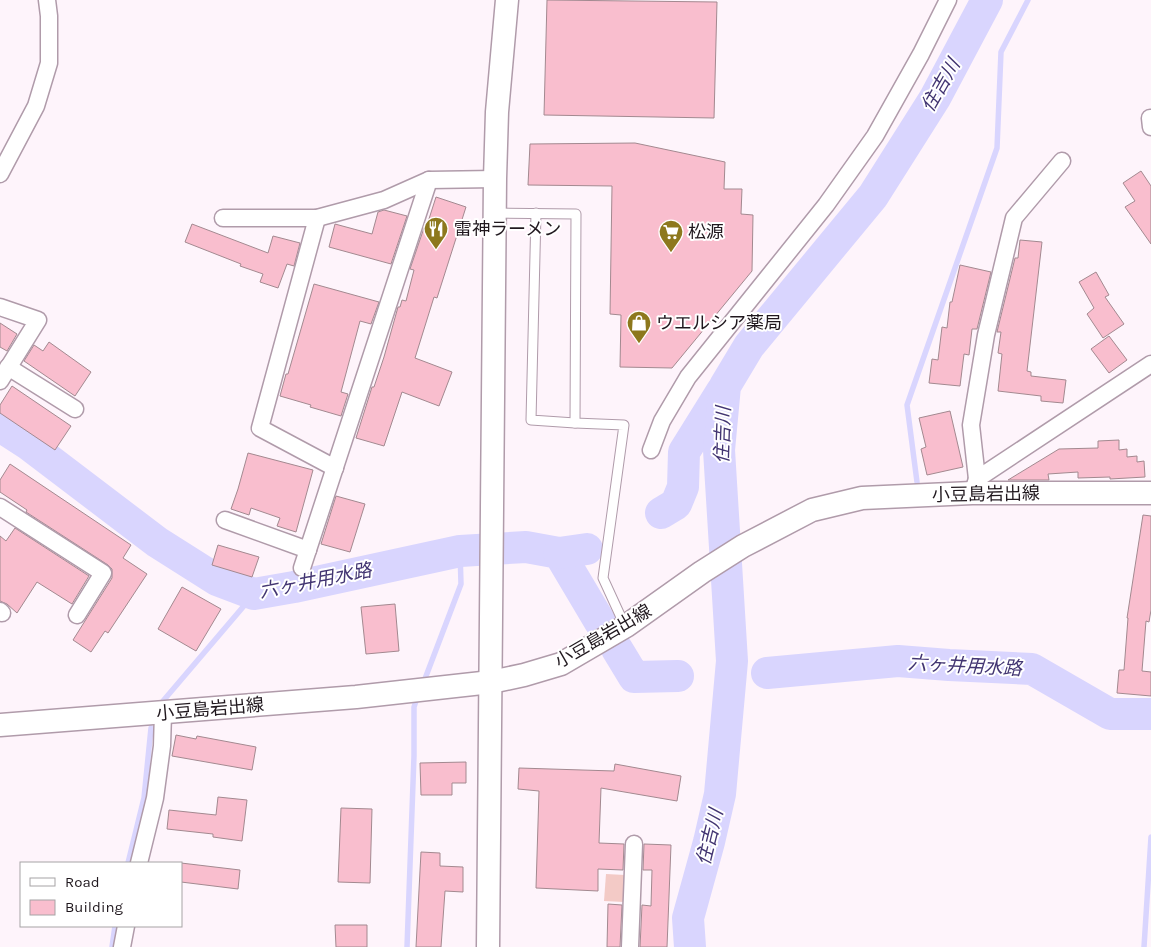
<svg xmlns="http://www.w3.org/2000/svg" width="1151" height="947" viewBox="0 0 1151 947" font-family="Karla,'Noto Sans JP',sans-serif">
<rect width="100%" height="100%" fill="#fef4fb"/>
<polygon fill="#f3cac6" points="606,874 625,875 624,902 604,901"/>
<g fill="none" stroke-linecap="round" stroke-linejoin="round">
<g stroke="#d9d5fe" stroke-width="5.5">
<polyline points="917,482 907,405 997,148 1001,52 1028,0"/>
<polyline points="423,684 461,584 460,551"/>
<polyline points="163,701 254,594"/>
<polyline points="128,863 144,798 151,728"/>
<polyline points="112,947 115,926"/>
<polyline points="407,947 414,756 414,707 418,695"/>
<polyline points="1144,947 1151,837"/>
</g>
<g stroke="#d9d5fe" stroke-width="32">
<polyline points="0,426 28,444 157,542 217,580 254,594 294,587 460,551 526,547 559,553 600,622"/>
<polyline points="661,513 676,504 683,487 684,452 722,391"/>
<polyline points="559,553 587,549"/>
<polyline points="617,649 634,677 678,676"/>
<polyline points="767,673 898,661 949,665 1032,669 1110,714 1151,714"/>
<polyline points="690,947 688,918 709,842 720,794 732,661 719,450 725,386 749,346 873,196 935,98 987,0"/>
</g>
</g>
<g fill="#f9bece" stroke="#a38990">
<polygon points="547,0 717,2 714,118 544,115"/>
<polygon points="635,143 725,162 724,189 742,189 741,214 753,215 752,271 672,368 620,367 621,315 610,314 612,186 528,185 530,144"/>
<polygon points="1141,171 1151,186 1151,244 1125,207 1135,201 1123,183"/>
<polygon points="436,197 466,207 437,298 434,297 415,358 452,372 439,406 402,392 384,446 356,438 372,387 374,387 384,357 398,307 400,307 402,300 406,301 414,270 410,269 426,222 428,222"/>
<polygon points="384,210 407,216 391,264 329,247 335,224 372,234 378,212"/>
<polygon points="192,224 268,253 273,236 300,243 294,266 287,264 278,288 260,282 263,274 240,266 241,264 185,242"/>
<polygon points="1020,240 1042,242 1027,371 1031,372 1031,376 1066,380 1063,403 1041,401 1041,396 998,391 1002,354 998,353 1001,332 997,332 1015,258 1018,258"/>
<polygon points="960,265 991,272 977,329 972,329 969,355 964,354 960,386 929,383 932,359 938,360 942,327 947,328 950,302 952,302"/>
<polygon points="1096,272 1109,295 1105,297 1124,324 1103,338 1087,314 1094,308 1079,282"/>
<polygon points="314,284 379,302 371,324 360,321 341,392 348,394 341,416 310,407 311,405 280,396 286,374 288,374"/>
<polygon points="0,323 17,334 7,351 0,347"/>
<polygon points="1109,336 1127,360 1109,373 1091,349"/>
<polygon points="49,342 91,372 75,396 24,361 34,345 43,351"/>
<polygon points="12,386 71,426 55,450 0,413 0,405"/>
<polygon points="950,411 963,467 927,475 921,449 926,447 919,418"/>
<polygon points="1119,440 1119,450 1127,449 1127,457 1137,456 1137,462 1144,461 1145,477 1110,479 1110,477 1078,478 1078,472 1048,474 1049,480 1008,480 1059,449 1098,448 1098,441"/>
<polygon points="248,453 313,470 296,532 277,526 280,518 251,508 249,515 231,509 238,489"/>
<polygon points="10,464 131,545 123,558 147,574 108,633 105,631 91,652 73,640 112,578 112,569 108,565 26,512 27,510 0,492 0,480"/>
<polygon points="336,496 365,504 350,552 321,544"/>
<polygon points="1143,515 1151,516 1151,610 1149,622 1146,621 1142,671 1151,672 1151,696 1117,693 1119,670 1124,670 1128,618 1127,618"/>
<polygon points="15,528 89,576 72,604 37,582 17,613 7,604 0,601 0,536 6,541"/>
<polygon points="218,545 259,557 252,577 212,565"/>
<polygon points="182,587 221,609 196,651 158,629"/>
<polygon points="395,604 399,651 366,654 361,607"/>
<polygon points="176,735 196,739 197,736 256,747 252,770 172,756"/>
<polygon points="466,762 466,783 452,783 452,795 421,795 420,763"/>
<polygon points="615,764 681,776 677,801 601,788 599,843 624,844 623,870 598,869 598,891 536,888 539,791 518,789 519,768 614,771"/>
<polygon points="218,797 247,800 242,841 213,837 213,834 167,829 169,810 216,815"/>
<polygon points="341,808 372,809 370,883 338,882"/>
<polygon points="644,844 671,845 667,947 640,947 642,905 651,906 652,870 643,870"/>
<polygon points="421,852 440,853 440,866 463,867 463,892 445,891 441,947 416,947"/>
<polygon points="181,863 240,870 238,889 181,882"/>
<polygon points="608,904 622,905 620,947 607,947"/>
<polygon points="335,925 367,925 367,947 336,947"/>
</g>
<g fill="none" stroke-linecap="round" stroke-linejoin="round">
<defs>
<g id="lane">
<polyline points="495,213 576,214 575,423 624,425 603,578 625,626"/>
<polyline points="536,213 531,420 575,423"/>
</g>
<g id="street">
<polyline points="1151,118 1150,118 1151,127"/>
<polyline points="0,174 36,106 49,63 49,16 47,0"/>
<polyline points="223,218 317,218 384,200 429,180 495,179"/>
<polyline points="317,218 260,428 335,468"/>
<polyline points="0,307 38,320 0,381"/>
<polyline points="8,367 75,409"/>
<polyline points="651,450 662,421 688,377 826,205 875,136 921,54 948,0"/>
<polyline points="977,479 971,425 986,335 1014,218 1062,161"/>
<polyline points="974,488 977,479 1151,364"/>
<polyline points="0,507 103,573 77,615"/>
<polyline points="225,520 308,550"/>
<polyline points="302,568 429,180"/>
<polyline points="0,611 2,613"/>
<polyline points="139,863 155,798 162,746 163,713"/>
<polyline points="122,947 126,926"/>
<polyline points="630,947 634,844"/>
</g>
<g id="secondary">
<polyline points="0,725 356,697 491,682 524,675 561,664 626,626 702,572 743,546 812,510 862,498 972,493 1151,493"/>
<polyline points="488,947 495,179 497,112 507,0"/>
</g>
</defs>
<use href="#lane" stroke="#b09baa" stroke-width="11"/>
<use href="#street" stroke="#b09baa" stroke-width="19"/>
<use href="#secondary" stroke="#b09baa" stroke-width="25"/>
<use href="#lane" stroke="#fff" stroke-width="9"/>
<use href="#street" stroke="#fff" stroke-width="16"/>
<use href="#secondary" stroke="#fff" stroke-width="22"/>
</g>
<defs>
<symbol id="restaurant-pin" viewBox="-11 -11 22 30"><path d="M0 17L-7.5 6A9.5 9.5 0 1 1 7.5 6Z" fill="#8d781d" stroke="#fff"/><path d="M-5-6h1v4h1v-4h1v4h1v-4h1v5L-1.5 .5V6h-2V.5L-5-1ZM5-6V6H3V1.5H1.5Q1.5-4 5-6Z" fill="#fff"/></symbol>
<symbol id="supermarket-pin" viewBox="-11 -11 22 30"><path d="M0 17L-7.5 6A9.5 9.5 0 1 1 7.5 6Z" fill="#8d781d" stroke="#fff"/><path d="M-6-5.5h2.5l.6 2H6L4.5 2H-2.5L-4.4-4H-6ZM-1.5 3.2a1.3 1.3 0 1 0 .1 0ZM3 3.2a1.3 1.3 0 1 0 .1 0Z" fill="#fff"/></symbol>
<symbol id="shop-pin" viewBox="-11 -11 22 30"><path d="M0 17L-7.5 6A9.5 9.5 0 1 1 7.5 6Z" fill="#8d781d" stroke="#fff"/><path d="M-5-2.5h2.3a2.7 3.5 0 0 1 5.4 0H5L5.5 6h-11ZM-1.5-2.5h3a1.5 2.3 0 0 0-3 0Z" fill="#fff"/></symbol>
</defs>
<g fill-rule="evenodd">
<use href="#restaurant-pin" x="422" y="215" width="28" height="38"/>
<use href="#supermarket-pin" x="657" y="218" width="28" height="38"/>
<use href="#shop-pin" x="625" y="309" width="28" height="38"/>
</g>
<g text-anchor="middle" stroke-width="4" stroke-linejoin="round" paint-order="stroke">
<g font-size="18" fill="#20181e" stroke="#fff" text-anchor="start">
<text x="454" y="235">雷神ラーメン</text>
<text x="688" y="238">松源</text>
<text x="656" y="329">ウエルシア薬局</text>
</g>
<g font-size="18" fill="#20181e" stroke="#fff">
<text transform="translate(986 494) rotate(-1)" y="6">小豆島岩出線</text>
<text transform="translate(603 636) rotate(-30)" y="6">小豆島岩出線</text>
<text transform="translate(210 709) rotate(-5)" y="6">小豆島岩出線</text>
</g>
<g font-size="19" font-style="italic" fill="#423572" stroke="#fff">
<text transform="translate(940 85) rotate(-60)" y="7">住吉川</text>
<text transform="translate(722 435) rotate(-88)" y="7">住吉川</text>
<text transform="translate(315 580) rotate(-11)" y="7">六ヶ井用水路</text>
<text transform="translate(965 665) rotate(3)" y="7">六ヶ井用水路</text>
<text transform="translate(709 837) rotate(-76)" y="7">住吉川</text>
</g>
</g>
<rect x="20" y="862" width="162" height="65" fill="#ffffff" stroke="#a6a3a5"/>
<rect x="30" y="878" width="25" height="8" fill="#ffffff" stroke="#a6a3a5"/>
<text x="65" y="887" font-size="15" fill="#20181e">Road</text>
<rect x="30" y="900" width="25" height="15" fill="#f9bece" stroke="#a6a3a5"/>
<text x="65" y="912" font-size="15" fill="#20181e">Building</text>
</svg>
